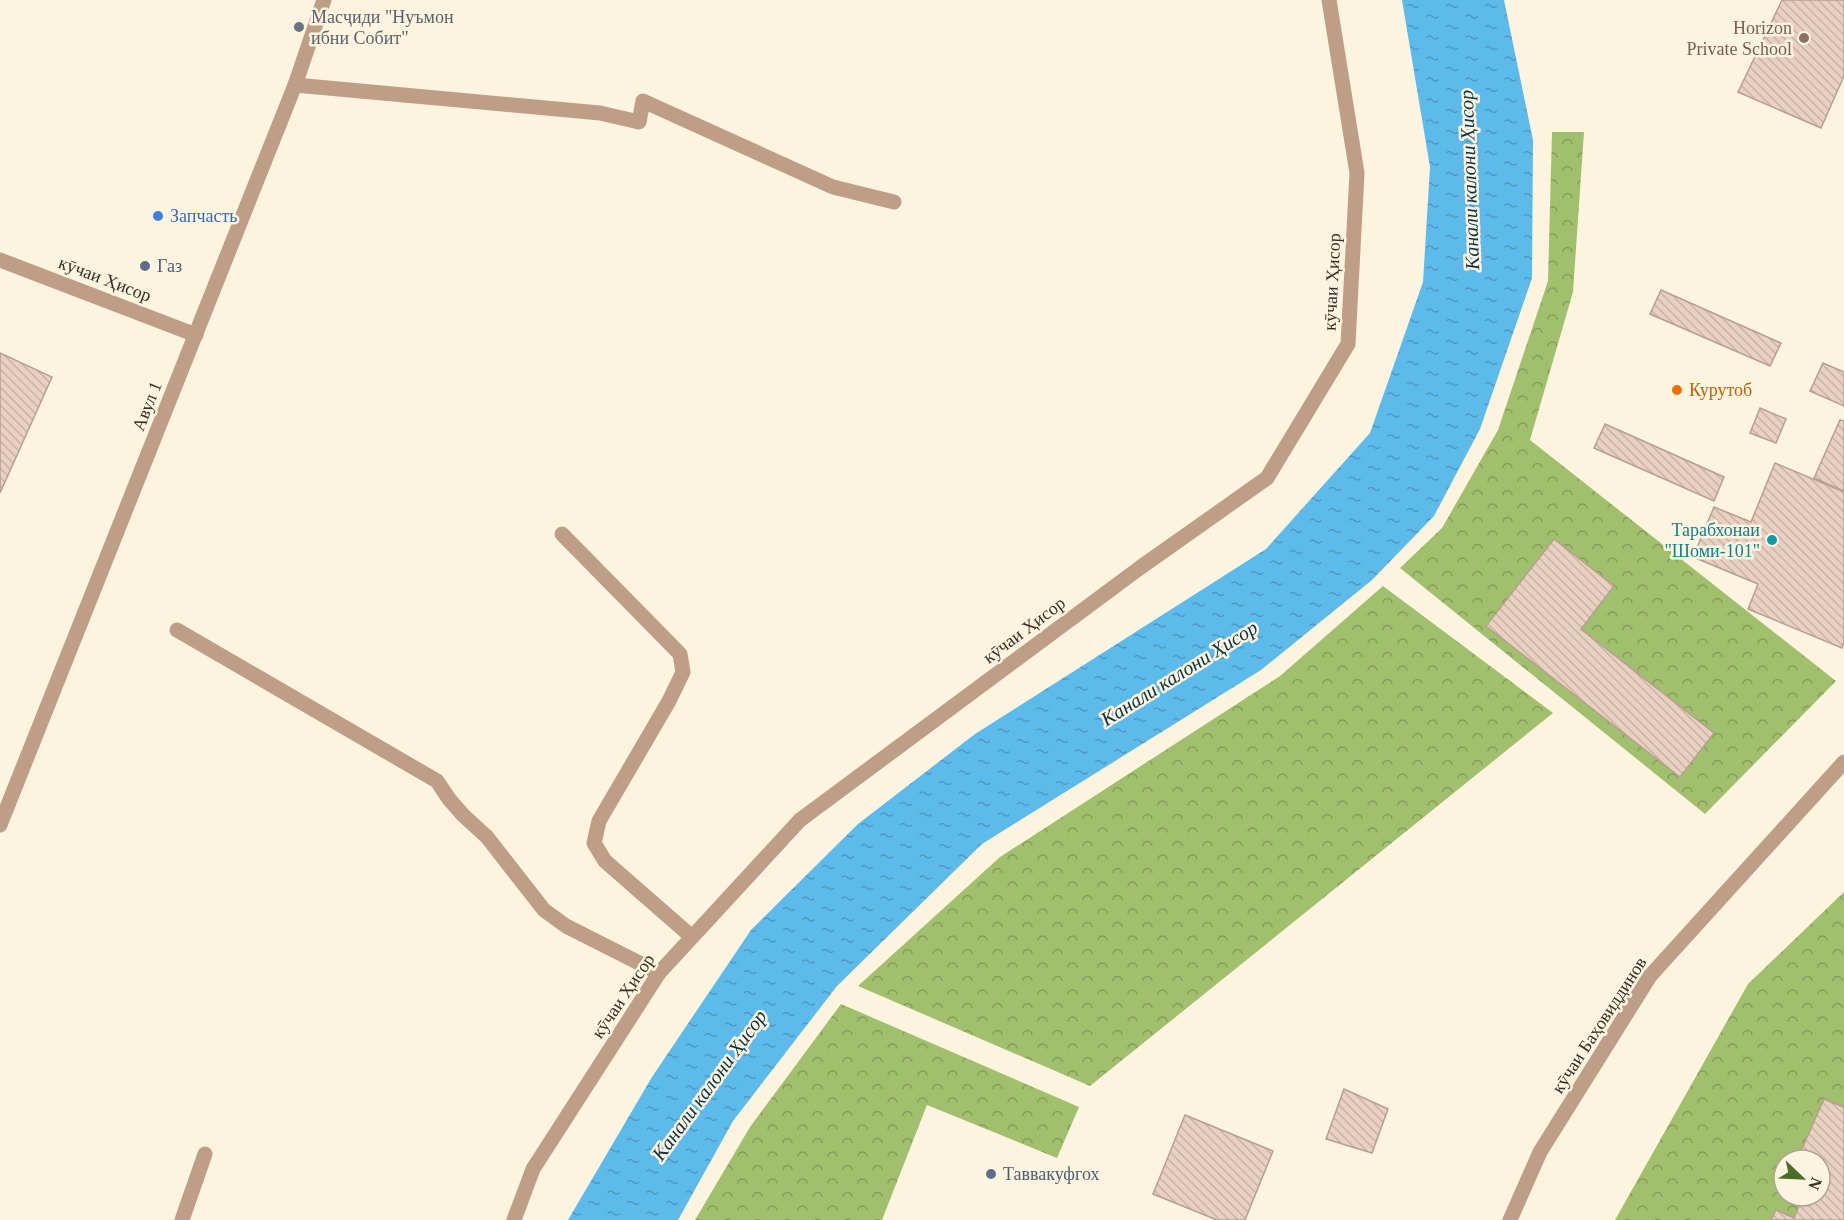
<svg xmlns="http://www.w3.org/2000/svg" width="1844" height="1220" viewBox="0 0 1844 1220" font-family="'Times New Roman',serif">
<defs>
<pattern id="forest-crowns" width="20" height="18" patternUnits="userSpaceOnUse" patternTransform="scale(1.5)"><rect width="20" height="18" fill="#a1c06e"/><path d="M2 6a3 3 0 1 1 6 0M12 15a3 3 0 1 1 6 0" fill="none" stroke="#849c5a"/></pattern>
<pattern id="water-ripples" width="26" height="14" patternUnits="userSpaceOnUse" patternTransform="scale(1.5)"><rect width="26" height="14" fill="#5dbbeb"/><path d="M2 4q2-2 4 0t4 0M15 11q2-2 4 0t4 0" fill="none" stroke="#4d98be"/></pattern>
<pattern id="building-back-hatch" width="6" height="6" patternUnits="userSpaceOnUse" patternTransform="scale(1.5)"><rect width="6" height="6" fill="#ead0c0"/><path d="M-1 5l2 2M0 0l6 6M5-1l2 2" fill="none" stroke="#c9b3a5"/></pattern>
</defs>
<rect width="100%" height="100%" fill="#fdf4df"/>
<g fill="url(#forest-crowns)" fill-rule="evenodd">
<polygon points="1552,132 1584,132 1573,292 1530,440 1836,681 1705,814 1400,568 1442,528 1498,430 1548,281"/>
<polygon points="1383,586 1553,713 1090,1086 858,986 1000,857 1280,676"/>
<path d="M1844,892V1220H1615L1748,984ZM1784,1160H1820V1196H1784Z"/>
<polygon points="841,1004 1079,1107 1057,1158 927,1105 882,1220 695,1220 750,1127"/>
</g>
<polygon fill="url(#water-ripples)" points="1402,0 1504,0 1533,140 1532,278 1480,429 1434,516 1372,580 1261,670 982,844 837,986 733,1121 678,1220 568,1220 652,1077 751,930 858,824 975,734 1266,549 1370,433 1423,282 1430,167"/>
<g fill="url(#building-back-hatch)" stroke="#b79f90" stroke-width="1.5">
<polygon points="1782,0 1844,0 1844,76 1821,128 1738,92"/>
<polygon points="1661,290 1781,343 1770,366 1650,314"/>
<polygon points="0,353 52,377 0,493"/>
<polygon points="1823,363 1844,372 1844,406 1810,391"/>
<polygon points="1760,408 1786,419 1776,443 1750,433"/>
<polygon points="1840,420 1844,421 1844,491 1814,478"/>
<polygon points="1605,424 1724,477 1714,501 1594,448"/>
<polygon points="1775,463 1844,492 1844,642 1842,648 1748,609 1758,584 1693,557 1714,507 1751,522"/>
<polygon points="1554,539 1614,586 1581,629 1714,733 1680,777 1486,626"/>
<polygon points="1344,1089 1388,1109 1372,1153 1326,1139"/>
<polygon points="1824,1099 1843,1107 1844,1104 1844,1220 1771,1220 1776,1210 1794,1218 1803,1196 1820,1196 1820,1160 1797,1160"/>
<polygon points="1185,1115 1273,1151 1245,1220 1217,1220 1153,1194"/>
</g>
<g fill="none" stroke-linecap="round" stroke-linejoin="round">
<polyline stroke="#bf9e87" stroke-width="15" points="0,260 196,335"/>
<g stroke="#bf9e87" stroke-width="15">
<polyline points="295,85 600,113 639,122 643,101 833,187 894,202"/>
<polyline points="562,534 680,654 683,672 669,701 599,821 594,843 605,861 692,937"/>
<polyline points="177,630 437,781 449,799 463,815 487,837 544,910 566,926 659,973"/>
<polyline points="0,825 295,85 324,0"/>
<polyline points="182,1220 205,1154"/>
<polyline points="514,1220 533,1169 659,973 800,820 1141,567 1267,478 1348,344 1357,173 1329,0"/>
</g>
<polyline stroke="#bf9e87" stroke-width="15" points="1510,1220 1540,1152 1650,976 1844,762"/>
</g>
<circle fill="#6b7280" stroke="#fdf4df" stroke-width="2" cx="299" cy="27" r="6"/>
<circle fill="#8d6e63" stroke="#fdf4df" stroke-width="2" cx="1804" cy="38" r="6"/>
<circle fill="#3f7fe0" stroke="#fdf4df" stroke-width="2" cx="158" cy="216" r="6"/>
<g fill="#5c6f8a" stroke="#fdf4df" stroke-width="2">
<circle cx="145" cy="266" r="6"/>
<circle cx="991" cy="1174" r="6"/>
</g>
<circle fill="#e8710a" stroke="#fdf4df" stroke-width="2" cx="1677" cy="390" r="6"/>
<circle fill="#0f9aa8" stroke="#fdf4df" stroke-width="2" cx="1772" cy="540" r="6"/>
<g text-anchor="middle" stroke-width="5" stroke-linejoin="round" paint-order="stroke">
<g font-size="18" fill="#5b616d" stroke="#fdf4df" text-anchor="start">
<text x="311" y="23">Масҷиди "Нуъмон<tspan x="311" dy="21">ибни Собит"</tspan></text>
</g>
<g font-size="18" fill="#785e54" stroke="#fdf4df" text-anchor="end">
<text x="1792" y="34">Horizon<tspan x="1792" dy="21">Private School</tspan></text>
</g>
<g font-size="18" fill="#366cbe" stroke="#fdf4df" text-anchor="start">
<text x="170" y="222">Запчасть</text>
</g>
<g font-size="18" fill="#4e5e75" stroke="#fdf4df" text-anchor="start">
<text x="157" y="272">Газ</text>
<text x="1003" y="1180">Таввакуфгох</text>
</g>
<g font-size="18" fill="#332f25" stroke="#fdf4df">
<text transform="translate(105 279) rotate(21)" y="6">кӯчаи Ҳисор</text>
<text transform="translate(1332 282) rotate(-87)" y="6">кӯчаи Ҳисор</text>
<text transform="translate(147 406) rotate(-68)" y="6">Авул 1</text>
<text transform="translate(1024 630) rotate(-37)" y="6">кӯчаи Ҳисор</text>
<text transform="translate(623 996) rotate(-56)" y="6">кӯчаи Ҳисор</text>
<text transform="translate(1599 1025) rotate(-57)" y="6">кӯчаи Баҳовиддинов</text>
</g>
<g font-size="18" fill="#c56008" stroke="#fdf4df" text-anchor="start">
<text x="1689" y="396">Курутоб</text>
</g>
<g font-size="18" fill="#0d838f" stroke="#fdf4df" text-anchor="end">
<text x="1760" y="536">Тарабхонаи<tspan x="1760" dy="21">"Шоми-101"</tspan></text>
</g>
<g font-size="20" font-style="italic" fill="#073346" stroke="#fdf4df">
<text transform="translate(1469 180) rotate(-92)" y="7">Канали калони Ҳисор</text>
<text transform="translate(1179 673) rotate(-32)" y="7">Канали калони Ҳисор</text>
<text transform="translate(709 1085) rotate(-54)" y="7">Канали калони Ҳисор</text>
</g>
</g>
<g transform="translate(1802 1178) rotate(113)"><circle r="28" fill="#fdf4df" stroke="#aca595" stroke-width="1.5"/>
<path d="M0-4.5L10 22L0 15L-10 22Z" fill="#486e29"/>
<text y="-9" font-size="16" font-weight="bold" text-anchor="middle" fill="#332f25">N</text>
</g>
</svg>
